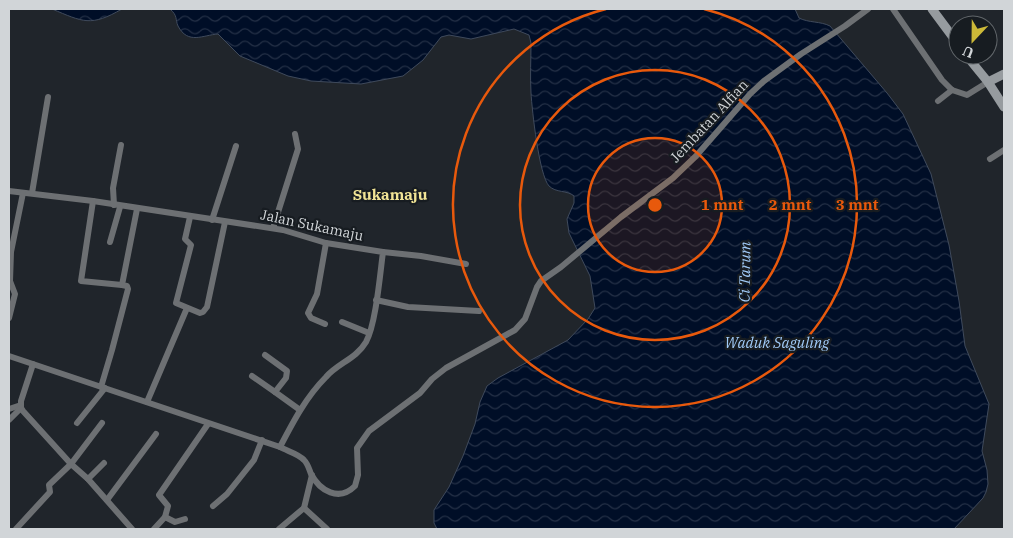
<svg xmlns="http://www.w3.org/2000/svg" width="1013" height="538" viewBox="0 0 1013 538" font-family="'IBM Plex Serif',serif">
<defs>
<pattern id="water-waves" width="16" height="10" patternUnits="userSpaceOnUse" patternTransform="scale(1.25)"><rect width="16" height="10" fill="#000e27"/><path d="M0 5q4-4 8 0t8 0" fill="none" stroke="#243046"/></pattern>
</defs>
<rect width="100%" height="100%" fill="#20252b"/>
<g fill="url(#water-waves)" stroke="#3f4a5c">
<path d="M52,9H122C91,27 83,22 52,9Z"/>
<path d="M170,9H795L799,18C809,23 820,21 830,26L887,93L903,114L931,174L949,245L959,301L965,346L989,404L982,451L987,470L988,484L986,492L983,498L954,529H437L434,523V510L449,487L463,456L475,424L480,402L487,386L498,378L568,340L588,319L595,308L590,276L569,233L567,219L574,203V196C567,190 556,193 549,186C539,175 532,110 531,93C530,76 531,59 531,43L529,35L514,29L471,39L449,35L441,37L423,60L403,76L361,84L311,81L288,76L240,56L218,34C203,35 188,45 178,26C175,19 178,16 170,9Z"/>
</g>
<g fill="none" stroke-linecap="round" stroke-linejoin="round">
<g stroke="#6d7073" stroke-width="6">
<polyline points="893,9 942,80 952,90 967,95 988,82"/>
<polyline points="938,101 952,90"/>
<polyline points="990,159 1004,150"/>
<path d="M9,191L93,201L283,230L326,243L383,252C380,274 376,324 366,342C356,359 338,363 326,377C306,397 293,422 280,447"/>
<polyline points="32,193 48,97"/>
<polyline points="93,201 81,281 122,285"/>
<polyline points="114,205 113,188 121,145"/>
<polyline points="190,217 185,239 191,245 176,303 200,313 203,312 207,307 225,222"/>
<polyline points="212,220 236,146"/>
<polyline points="273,228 298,149 295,134"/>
<polyline points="110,242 120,207"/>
<polyline points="383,252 421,256 466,264"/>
<polyline points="376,300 408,307 479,311"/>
<polyline points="9,318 15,294 10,281 11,252 23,193"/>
<polyline points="342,322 369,333"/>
<polyline points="325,324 311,318 308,313 317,294 326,243"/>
<polyline points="265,355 287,371 286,378 275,392 300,410"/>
<path d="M9,356L280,447C287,451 299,454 304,460C308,464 309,469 311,474C320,491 339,502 355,486L358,475L357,448L369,431L420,393L432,379L446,368L515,330L525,319L537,287L541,281L561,267L621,217L673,178L696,156L750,94L764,81L801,54L845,26L868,9"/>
<polyline points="33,364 21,401 21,408 23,411 71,464 88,479 132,529"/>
<polyline points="252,376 275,392"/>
<polyline points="101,387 112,350 128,289 127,286 122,285 137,209"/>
<polyline points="147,402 187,308"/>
<polyline points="9,409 21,405"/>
<polyline points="9,420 21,408"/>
<polyline points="77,423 105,388"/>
<polyline points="88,479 104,463"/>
<polyline points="107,500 156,434"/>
<polyline points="213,506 227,494 254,460 262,440"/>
<polyline points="304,508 327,529"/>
<polyline points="165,517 175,522 185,519"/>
<polyline points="16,529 50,492 49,485 71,464 102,423"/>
<polyline points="154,529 165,517 168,506 159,495 208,424"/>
<polyline points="279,529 304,508 312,475"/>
</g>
<g stroke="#969b9f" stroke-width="9">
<polyline points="932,9 958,44"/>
<polyline points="966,55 988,82 1004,107"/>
<polyline points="988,82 1004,74"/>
</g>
</g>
<circle cx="655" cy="205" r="67" fill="#e8590c" fill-opacity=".12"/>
<g fill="none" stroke="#e8590c" stroke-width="2.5">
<circle cx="655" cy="205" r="67"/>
<circle cx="655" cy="205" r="135"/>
<path d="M704 9A202 202 0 1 1 606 9"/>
</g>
<g text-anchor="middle" stroke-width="4.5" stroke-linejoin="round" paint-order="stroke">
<g font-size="14" fill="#d1d5d8" stroke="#171c21">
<text transform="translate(709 121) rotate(-47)" y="5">Jembatan Alfian</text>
<text transform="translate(312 225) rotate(12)" y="5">Jalan Sukamaju</text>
</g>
<g font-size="15" font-weight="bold" fill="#f1e495" stroke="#171c21">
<text x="390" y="200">Sukamaju</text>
</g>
<g font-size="15" font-style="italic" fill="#a1cbf8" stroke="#171c21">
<text transform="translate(745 272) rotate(-89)" y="5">Ci Tarum</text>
<text x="777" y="348">Waduk Saguling</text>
</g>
</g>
<circle cx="655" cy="205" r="8" fill="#e8590c" stroke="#171c21" stroke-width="2.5"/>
<g font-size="15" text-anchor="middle" font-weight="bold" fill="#e8590c" stroke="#171c21" stroke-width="4.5" stroke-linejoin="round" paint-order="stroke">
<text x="722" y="210">1 mnt</text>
<text x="790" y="210">2 mnt</text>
<text x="857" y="210">3 mnt</text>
</g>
<rect width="1013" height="538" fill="none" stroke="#d1d5d8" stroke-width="20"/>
<g transform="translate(973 40) rotate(202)"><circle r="24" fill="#171c21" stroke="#61666a"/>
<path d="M0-4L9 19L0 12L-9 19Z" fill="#ccb938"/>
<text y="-8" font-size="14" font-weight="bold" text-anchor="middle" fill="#d1d5d8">U</text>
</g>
</svg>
